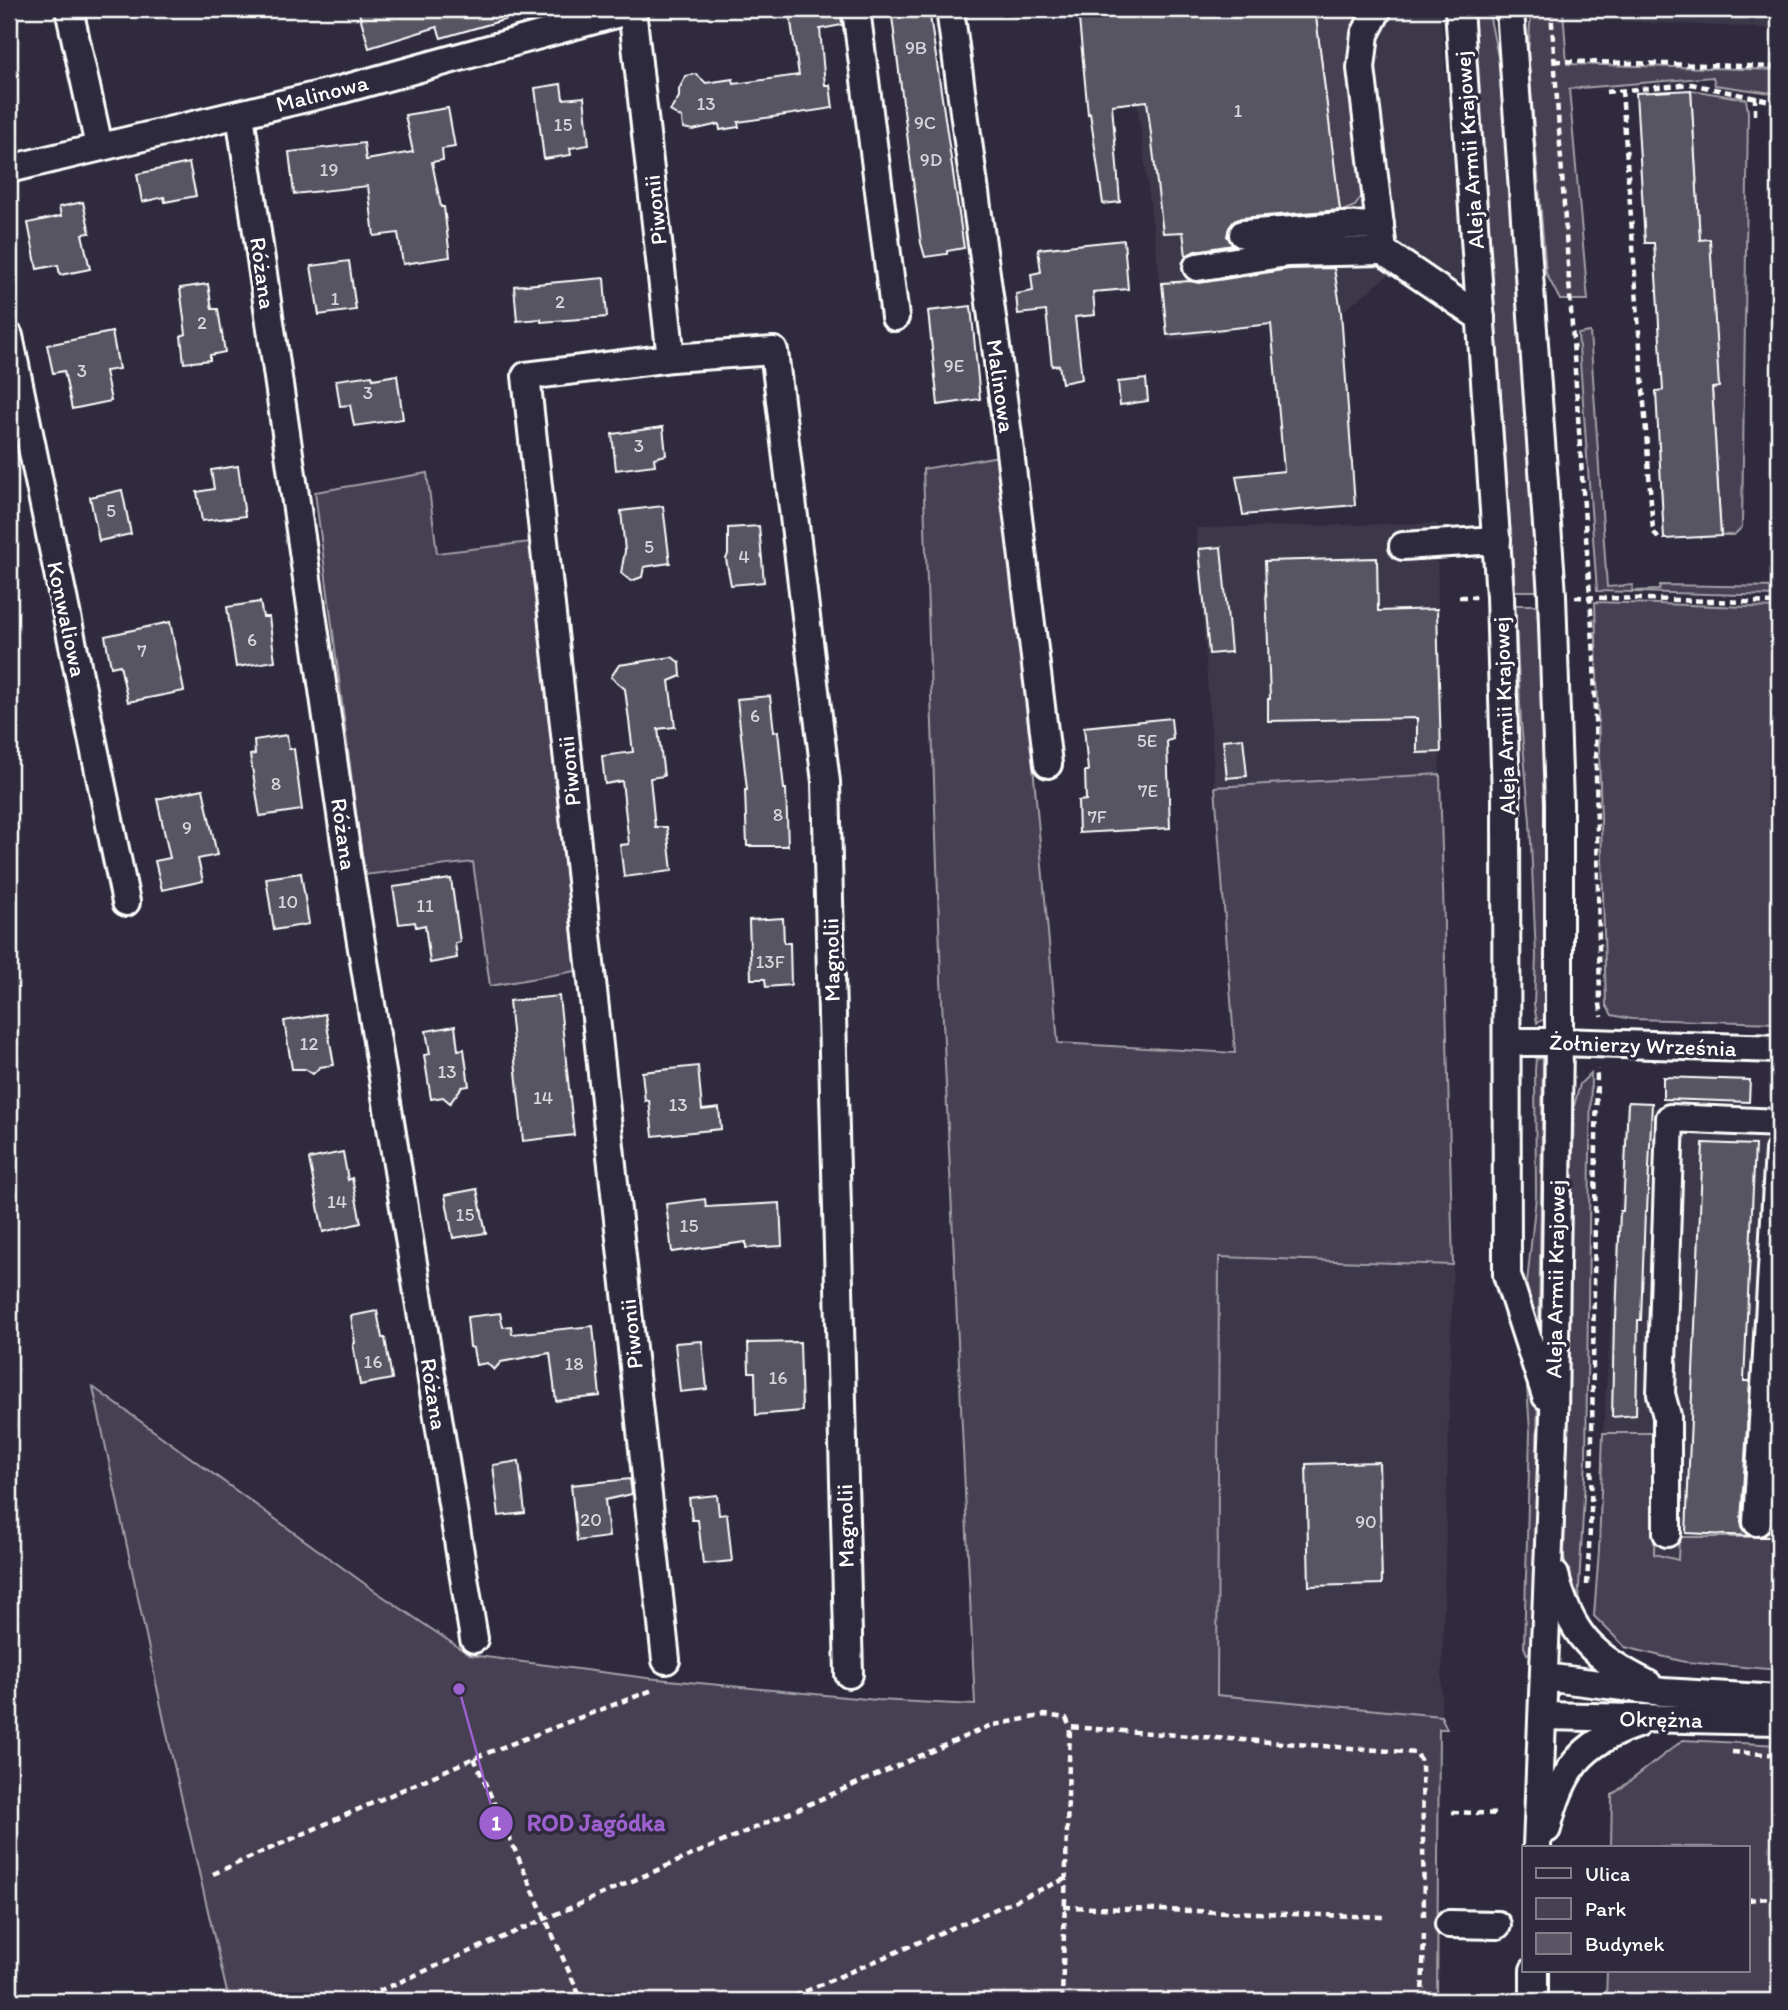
<svg xmlns="http://www.w3.org/2000/svg" width="1788" height="2010" viewBox="0 0 1788 2010" font-family="Itim,sans-serif">
<rect width="100%" height="100%" fill="#2f2a3d"/>
<filter id="ink" filterUnits="userSpaceOnUse"><feTurbulence type="fractalNoise" baseFrequency=".0143" numOctaves="2"/><feDisplacementMap in="SourceGraphic" scale="14" xChannelSelector="R" yChannelSelector="G"/><feConvolveMatrix kernelMatrix="1 2 1 2 8 2 1 2 1" color-interpolation-filters="sRGB"/></filter>
<g filter="url(#ink)">
<g fill="#3c3749">
<polygon points="1125,9 1440,9 1464,280 1414,289 1390,274 1342,312 1170,341 1167,335"/>
<polygon points="1563,9 1779,9 1779,29 1563,18"/>
<polygon points="1437,523 1440,774 1215,787 1196,528"/>
<polygon points="1626,1106 1779,1114 1779,1586 1654,1554 1657,1433 1603,1433"/>
<polygon points="1218,1257 1453,1265 1441,1716 1217,1696"/>
</g>
<g fill="#464152" stroke="#a2a0a8" stroke-width="2">
<polygon points="1315,9 1367,9 1357,25 1349,56 1364,193 1355,206 1340,212"/>
<polygon points="1473,9 1488,9 1502,76 1538,591 1515,591"/>
<polygon points="1531,9 1563,9 1567,64 1779,70 1779,94 1715,85 1713,77 1569,89 1588,300 1560,300 1546,273 1528,55"/>
<polygon points="1691,90 1746,99 1748,112 1742,527 1734,535 1721,535 1712,388 1719,387 1700,240"/>
<polygon points="1590,332 1607,587 1633,585 1632,591 1659,590 1660,585 1779,587 1779,596 1597,591 1578,334"/>
<polygon points="1005,455 1058,1043 1235,1053 1215,787 1440,774 1453,1265 1219,1257 1217,1695 1441,1716 1447,1729 1439,1729 1437,2001 229,2001 170,1748 93,1387 372,1589 470,1655 647,1678 877,1700 975,1705 941,979 923,469"/>
<polygon points="427,473 437,553 530,542 576,971 490,986 473,862 364,875 315,492"/>
<polygon points="1595,602 1779,608 1779,1023 1631,1019 1612,1015 1606,1005"/>
<polygon points="1515,605 1537,605 1546,764 1544,1019 1537,1023 1534,1004 1536,956 1530,821 1521,723"/>
<polygon points="1543,1058 1534,1650 1527,1654 1524,1647 1530,1432 1523,1322 1536,1196 1535,1070 1536,1059"/>
<polygon points="1591,1073 1586,1460 1578,1605 1569,1590 1564,1556 1574,1106 1580,1084"/>
<polygon points="1603,1433 1657,1433 1654,1554 1678,1560 1679,1537 1776,1537 1775,1569 1779,1570 1779,1670 1685,1662 1625,1647 1594,1616 1599,1550"/>
<polygon points="1683,1740 1779,1745 1779,2001 1606,2001 1607,1970 1748,1970 1748,1847 1611,1847 1612,1795"/>
</g>
<g fill="#595564" stroke="#fff" stroke-width="2">
<polygon points="358,9 520,9 521,15 441,38 437,27 369,48"/>
<polygon points="789,9 841,9 842,25 820,29 825,85 830,85 833,108 738,122 739,127 720,130 719,124 693,130 683,128 682,118 670,111 679,97 679,89 686,76 696,74 706,83 733,79 734,84 799,75"/>
<polygon points="891,9 929,9 964,248 947,251 947,254 925,257 921,243"/>
<polygon points="1078,9 1315,9 1340,210 1241,218 1234,221 1229,228 1227,236 1233,245 1195,251 1186,256 1183,232 1163,233 1147,101 1112,105 1120,202 1103,204 1090,113 1088,114"/>
<polygon points="561,84 563,99 584,97 589,145 570,148 571,155 544,159 535,88"/>
<polygon points="1691,90 1700,240 1710,239 1719,387 1712,388 1721,536 1664,539 1656,391 1663,390 1654,243 1645,243 1636,93"/>
<polygon points="448,108 455,147 442,149 443,160 432,162 441,207 444,207 450,257 403,264 398,233 374,236 368,186 294,194 289,152 364,143 366,160 413,152 405,115"/>
<polygon points="189,163 196,196 165,202 164,197 142,202 137,174"/>
<polygon points="83,202 90,233 82,234 90,269 60,275 58,265 37,269 28,223 61,216 59,207"/>
<polygon points="1124,240 1128,289 1093,292 1095,315 1075,317 1082,379 1062,383 1059,365 1052,366 1046,311 1018,314 1016,294 1033,291 1031,274 1041,272 1038,249"/>
<polygon points="349,261 356,310 319,315 311,266"/>
<polygon points="1334,268 1341,312 1355,505 1243,515 1236,476 1284,471 1271,324 1167,335 1162,283 1190,281 1199,283 1289,269"/>
<polygon points="604,278 607,317 541,322 541,319 517,321 514,286"/>
<polygon points="208,284 212,309 218,309 225,352 210,355 210,360 184,363 181,336 186,334 180,288"/>
<polygon points="971,306 980,399 938,405 928,311"/>
<polygon points="112,332 119,369 105,371 111,401 72,409 64,371 53,373 47,345"/>
<polygon points="372,375 373,379 397,375 403,419 354,426 350,405 340,406 336,380"/>
<polygon points="1146,379 1148,401 1120,405 1118,382"/>
<polygon points="663,427 666,455 654,458 655,465 616,470 612,434"/>
<polygon points="238,466 245,516 202,521 197,492 214,489 211,470"/>
<polygon points="122,490 131,534 99,541 90,497"/>
<polygon points="663,506 670,563 644,567 642,577 631,581 621,573 625,551 621,511"/>
<polygon points="759,526 764,582 731,585 726,559 728,554 728,528"/>
<polygon points="1221,547 1231,652 1209,654 1199,549"/>
<polygon points="1377,558 1378,611 1437,609 1441,752 1417,753 1417,718 1268,721 1268,699 1270,699 1265,561"/>
<polygon points="260,602 263,617 269,617 275,661 236,667 227,607"/>
<polygon points="170,622 184,691 128,702 120,665 111,667 105,636"/>
<polygon points="672,657 680,663 681,676 669,681 675,727 658,729 664,776 650,778 655,827 667,827 672,871 624,877 620,845 629,844 622,781 605,784 602,756 633,752 625,689 611,677 619,665"/>
<polygon points="770,696 774,732 778,731 784,789 786,789 788,846 747,846 745,790 747,790 737,699"/>
<polygon points="1171,718 1173,739 1167,741 1170,828 1079,833 1078,801 1086,800 1085,771 1088,771 1084,727"/>
<polygon points="287,735 289,749 294,749 302,810 260,816 250,755 255,754 254,740"/>
<polygon points="1243,738 1247,776 1227,778 1223,740"/>
<polygon points="203,789 217,855 198,859 203,881 162,890 155,861 170,858 157,799"/>
<polygon points="301,873 309,924 274,930 266,878"/>
<polygon points="451,879 460,942 455,943 457,958 430,963 425,925 416,927 415,922 399,924 393,887"/>
<polygon points="783,918 784,943 790,943 791,985 766,987 765,979 751,979 749,920"/>
<polygon points="559,996 574,1135 523,1141 509,1001"/>
<polygon points="325,1014 334,1065 320,1067 313,1074 305,1069 292,1069 284,1021"/>
<polygon points="455,1026 458,1050 464,1049 469,1086 462,1087 450,1103 443,1097 431,1099 424,1055 430,1054 426,1031"/>
<polygon points="698,1066 702,1110 719,1108 721,1129 653,1136 649,1100 645,1101 642,1072"/>
<polygon points="1663,1077 1750,1080 1749,1102 1663,1099"/>
<polygon points="1628,1102 1652,1103 1647,1211 1645,1211 1641,1320 1638,1320 1636,1415 1612,1417 1614,1320 1616,1320 1620,1211 1623,1211"/>
<polygon points="1703,1143 1755,1145 1744,1381 1750,1381 1741,1521 1743,1530 1751,1536 1686,1533"/>
<polygon points="343,1152 348,1180 352,1178 361,1223 323,1232 309,1159"/>
<polygon points="477,1189 486,1233 453,1238 445,1195"/>
<polygon points="705,1199 706,1207 780,1203 782,1246 746,1248 746,1242 672,1252 666,1204"/>
<polygon points="377,1311 382,1338 385,1338 392,1379 360,1385 353,1344 355,1343 351,1316"/>
<polygon points="500,1313 503,1327 511,1326 512,1334 593,1326 600,1396 556,1401 550,1353 501,1362 494,1370 487,1363 476,1365 473,1348 470,1347 467,1317"/>
<polygon points="702,1341 707,1389 680,1392 675,1343"/>
<polygon points="800,1342 802,1411 756,1415 755,1372 749,1372 748,1343"/>
<polygon points="1779,1413 1779,1537 1762,1537 1770,1531 1773,1523"/>
<polygon points="519,1461 525,1513 499,1516 493,1465"/>
<polygon points="1379,1462 1382,1584 1309,1586 1306,1464"/>
<polygon points="630,1479 632,1494 605,1500 609,1537 577,1541 571,1485"/>
<polygon points="717,1495 719,1515 727,1514 732,1561 703,1564 698,1520 692,1520 689,1498"/>
</g>
<g fill="none" stroke-linecap="round" stroke-linejoin="round">
<defs>
<g id="minor">
<polyline points="69,9 99,146"/>
<polyline points="632,9 671,358 526,376 666,1660"/>
<polyline points="856,9 895,317"/>
<polyline points="950,9 1008,435 1048,764"/>
<polyline points="1378,9 1365,34 1361,68 1383,251 1481,318"/>
<polyline points="1459,9 1500,596 1506,798 1507,1275 1546,1396"/>
<polyline points="1510,9 1552,595 1559,803 1559,1042 1554,1417 1537,1847"/>
<polyline points="240,114 347,856 474,1639"/>
<polyline points="9,169 340,90 634,9"/>
<polyline points="1243,234 1341,226 1380,225"/>
<polyline points="1197,267 1287,253 1383,251"/>
<polyline points="9,336 126,902"/>
<polyline points="671,358 774,351 826,782 849,1674"/>
<polyline points="1403,546 1497,540"/>
<polyline points="1507,1042 1559,1042 1779,1049"/>
<polyline points="1757,1522 1779,1151"/>
<polyline points="1667,1533 1667,1416 1661,1394 1670,1118 1779,1123"/>
<path d="M1555,1575C1570,1635 1593,1657 1648,1684"/>
<polyline points="1544,1677 1663,1692 1779,1699"/>
<polyline points="1543,1716 1779,1721"/>
<path d="M1547,1829C1561,1771 1580,1743 1637,1724"/>
<polyline points="1449,1924 1497,1925"/>
<polyline points="1534,2001 1534,1970"/>
</g>
</defs>
<use href="#minor" stroke="#fff" stroke-width="32"/>
<g stroke="#fff" stroke-width="4.5" stroke-dasharray="7 5" stroke-linecap="butt">
<polyline points="1551,9 1594,657 1600,1004 1602,1017"/>
<polyline points="1554,61 1779,67"/>
<polyline points="1622,90 1653,531 1660,541"/>
<polyline points="1606,92 1691,84 1779,103"/>
<polyline points="1755,115 1755,96"/>
<polyline points="1459,597 1476,597"/>
<polyline points="1575,597 1779,603"/>
<polyline points="1587,1585 1591,1510 1597,1069"/>
<polyline points="1732,1752 1779,1755"/>
<polyline points="474,1758 582,2001"/>
<polyline points="1452,1812 1499,1814"/>
<polyline points="213,1874 474,1758 655,1689"/>
<polyline points="1748,1900 1779,1897"/>
<polyline points="1064,1907 1384,1917"/>
<polyline points="356,2001 989,1726 1045,1715 1066,1718 1070,1727"/>
<polyline points="783,2001 1065,1879"/>
<polyline points="1062,2001 1070,1727 1417,1753 1422,1764 1424,1916"/>
<polyline points="1422,2001 1424,1932"/>
</g>
<use href="#minor" stroke="#2f2a3d" stroke-width="26"/>
</g>
</g>
<g text-anchor="middle" stroke-width="7" stroke-linejoin="round" paint-order="stroke">
<g font-size="19" fill="#d6d4d8">
<text x="916" y="54">9B</text>
<text x="706" y="110">13</text>
<text x="1238" y="117">1</text>
<text x="925" y="129">9C</text>
<text x="563" y="131">15</text>
<text x="931" y="166">9D</text>
<text x="329" y="176">19</text>
<text x="335" y="305">1</text>
<text x="560" y="308">2</text>
<text x="202" y="329">2</text>
<text x="954" y="372">9E</text>
<text x="82" y="377">3</text>
<text x="368" y="399">3</text>
<text x="639" y="452">3</text>
<text x="111" y="517">5</text>
<text x="649" y="553">5</text>
<text x="744" y="563">4</text>
<text x="252" y="646">6</text>
<text x="142" y="657">7</text>
<text x="755" y="722">6</text>
<text x="1147" y="747">5E</text>
<text x="276" y="790">8</text>
<text x="1148" y="797">7E</text>
<text x="778" y="821">8</text>
<text x="1097" y="823">7F</text>
<text x="187" y="834">9</text>
<text x="288" y="908">10</text>
<text x="425" y="912">11</text>
<text x="770" y="968">13F</text>
<text x="309" y="1050">12</text>
<text x="447" y="1078">13</text>
<text x="543" y="1104">14</text>
<text x="678" y="1111">13</text>
<text x="337" y="1208">14</text>
<text x="465" y="1221">15</text>
<text x="689" y="1232">15</text>
<text x="373" y="1368">16</text>
<text x="574" y="1370">18</text>
<text x="778" y="1384">16</text>
<text x="591" y="1526">20</text>
<text x="1366" y="1528">90</text>
</g>
<g font-size="23" fill="#fff" stroke="#2f2a3d">
<text transform="translate(322 93) rotate(-14)" y="8">Malinowa</text>
<text transform="translate(1469 150) rotate(-94)" y="8">Aleja Armii Krajowej</text>
<text transform="translate(655 210) rotate(-96)" y="8">Piwonii</text>
<text transform="translate(263 273) rotate(82)" y="8">Różana</text>
<text transform="translate(1001 386) rotate(82)" y="8">Malinowa</text>
<text transform="translate(67 619) rotate(78)" y="8">Konwaliowa</text>
<text transform="translate(1504 716) rotate(-92)" y="8">Aleja Armii Krajowej</text>
<text transform="translate(569 771) rotate(-96)" y="8">Piwonii</text>
<text transform="translate(344 834) rotate(82)" y="8">Różana</text>
<text transform="translate(831 960) rotate(-91)" y="8">Magnolii</text>
<text transform="translate(1643 1045) rotate(2)" y="8">Żołnierzy Września</text>
<text transform="translate(1555 1279) rotate(-89)" y="8">Aleja Armii Krajowej</text>
<text transform="translate(631 1334) rotate(-96)" y="8">Piwonii</text>
<text transform="translate(434 1394) rotate(81)" y="8">Różana</text>
<text transform="translate(845 1526) rotate(-91)" y="8">Magnolii</text>
<text transform="translate(1661 1719) rotate(1)" y="8">Okrężna</text>
</g>
</g>
<path fill="none" stroke="#9c61cf" stroke-width="2.5" d="M459 1689L496 1823"/>
<g fill="#9c61cf" stroke="#2f2a3d" stroke-width="2.5">
<circle cx="459" cy="1689" r="7"/>
<circle cx="496" cy="1823" r="18"/>
</g>
<g font-size="21" text-anchor="middle" font-weight="bold" fill="#fff">
<text x="496" y="1830">1</text>
</g>
<g font-size="24" text-anchor="middle" font-weight="bold" fill="#9c61cf" stroke="#2f2a3d" stroke-width="7" stroke-linejoin="round" paint-order="stroke">
<text x="596" y="1831">ROD Jagódka</text>
</g>
<rect width="1788" height="2010" fill="none" stroke="#2f2a3d" stroke-width="35"/>
<rect x="18" y="18" width="1753" height="1975" fill="none" stroke="#fff" stroke-width="2.5" filter="url(#ink)"/>
<rect x="1522" y="1846" width="228" height="126" fill="#2f2a3d" stroke="#827f8b" stroke-width="2"/>
<rect x="1536" y="1868" width="35" height="10" fill="#2f2a3d" stroke="#827f8b" stroke-width="2"/>
<text x="1585" y="1881" font-size="21" fill="#ffffff">Ulica</text>
<rect x="1536" y="1898" width="35" height="21" fill="#464152" stroke="#827f8b" stroke-width="2"/>
<text x="1585" y="1916" font-size="21" fill="#ffffff">Park</text>
<rect x="1536" y="1933" width="35" height="21" fill="#595564" stroke="#827f8b" stroke-width="2"/>
<text x="1585" y="1951" font-size="21" fill="#ffffff">Budynek</text>
</svg>
